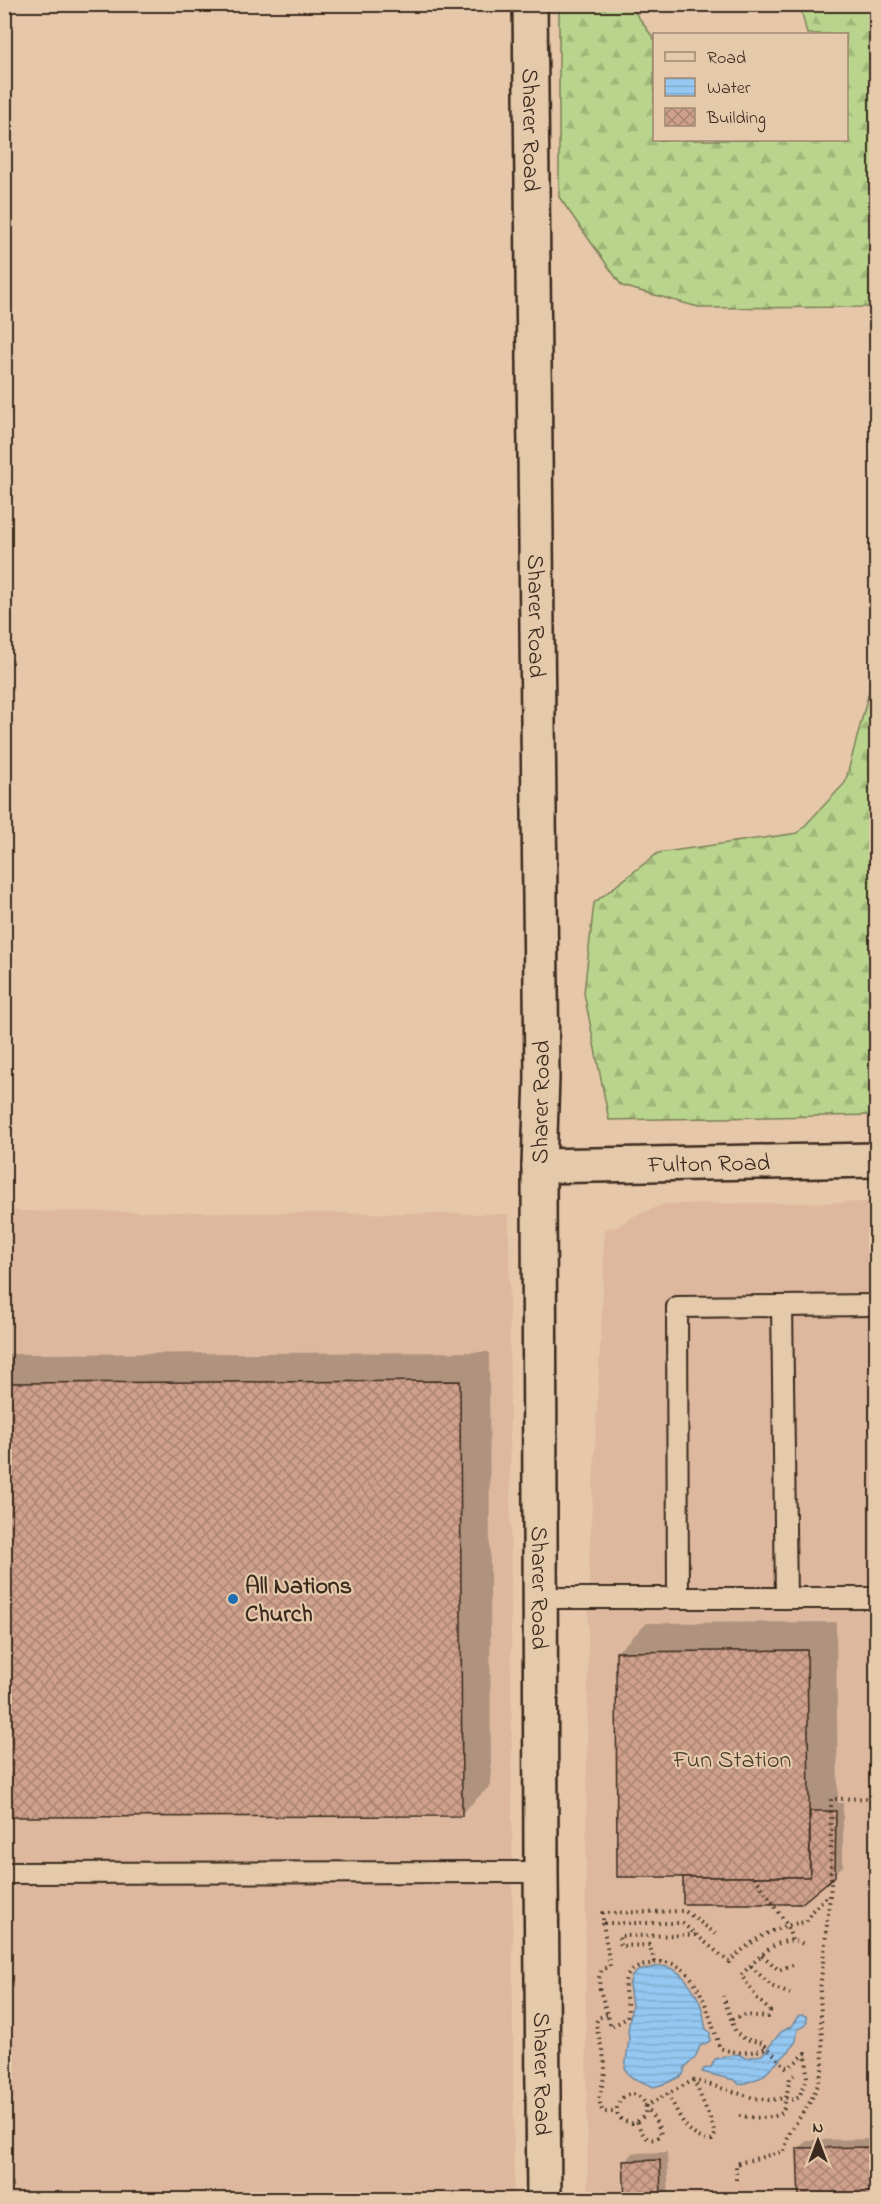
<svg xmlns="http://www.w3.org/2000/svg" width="881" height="2204" viewBox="0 0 881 2204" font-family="'Indie Flower',sans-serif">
<defs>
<pattern id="forest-firs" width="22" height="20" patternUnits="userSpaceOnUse" patternTransform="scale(1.5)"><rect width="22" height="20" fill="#b9d58d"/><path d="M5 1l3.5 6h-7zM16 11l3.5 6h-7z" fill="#a0b779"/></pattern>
<pattern id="water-rules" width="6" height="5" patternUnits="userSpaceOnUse" patternTransform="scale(1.5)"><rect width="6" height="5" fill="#94c7f1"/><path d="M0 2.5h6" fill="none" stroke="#80abce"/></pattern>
<pattern id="building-cross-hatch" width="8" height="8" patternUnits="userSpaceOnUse" patternTransform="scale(1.5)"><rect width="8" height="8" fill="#cfa08c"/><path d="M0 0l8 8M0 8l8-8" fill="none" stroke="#a98372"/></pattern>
</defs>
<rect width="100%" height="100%" fill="#e7c7aa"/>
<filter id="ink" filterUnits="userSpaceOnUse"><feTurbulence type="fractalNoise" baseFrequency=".0167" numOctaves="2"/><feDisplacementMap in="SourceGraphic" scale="12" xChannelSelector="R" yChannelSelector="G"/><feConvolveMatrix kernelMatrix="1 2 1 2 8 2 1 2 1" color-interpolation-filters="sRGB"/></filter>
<g filter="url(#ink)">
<g fill="#ddb89e">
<polygon points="876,1202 876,2199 588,2200 585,1955 589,1563 603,1291 604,1229 617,1227 632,1217 664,1204"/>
<polygon points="5,1211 509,1214 514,2199 5,2200"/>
</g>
<g fill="url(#forest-firs)" stroke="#7a8056" stroke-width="1.5">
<polygon points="559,5 630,5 654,39 654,140 846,140 846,34 807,34 800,5 876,5 876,307 702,308 622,286 559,197"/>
<polygon points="876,665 876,1115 609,1120 584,993 594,903 658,853 798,833 845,783"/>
</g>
<g fill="url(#water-rules)" stroke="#70889d" stroke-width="1.5">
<path d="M659,1966C680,1964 697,1992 702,2009C704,2016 704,2022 706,2029L710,2032V2041L700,2046L695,2058L685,2067L683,2075L667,2083L654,2087L633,2078L628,2074L625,2068L629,2039L628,2030L632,2005L629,1985L632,1976L638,1971Z"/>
<polygon points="802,2015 806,2016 807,2021 805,2026 798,2029 796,2041 790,2050 762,2077 740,2085 734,2080 702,2072 704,2069 711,2067 715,2059 738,2054 746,2058 762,2055 781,2032 792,2026 798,2016"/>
</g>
<g fill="#0003">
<polygon points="489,1352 491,1785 461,1814 4,1816 4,1354"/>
<polygon points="836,1622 838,1803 843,1803 843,1866 800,1903 685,1875 617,1652 647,1623"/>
<polygon points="876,2139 876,2200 800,2200 799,2148 807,2140"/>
<polygon points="667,2152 669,2200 626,2200 625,2162 633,2153"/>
</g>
<g fill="url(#building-cross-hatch)" stroke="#3b2a1e" stroke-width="1.5">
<polygon points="460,1381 462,1816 4,1817 4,1383"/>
<polygon points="807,1650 810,1877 617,1877 616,1652"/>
<polygon points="810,1811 836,1811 835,1876 801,1904 683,1904 683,1877 810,1877"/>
<polygon points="876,2147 876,2200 799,2200 797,2148"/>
<polygon points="660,2160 661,2200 625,2200 623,2161"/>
</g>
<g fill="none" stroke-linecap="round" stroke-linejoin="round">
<defs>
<g id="lane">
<polyline points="782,1306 786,1598"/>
<polyline points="540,1598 876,1598"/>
<polyline points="678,1598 677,1307 876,1305"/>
<polyline points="4,1873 541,1872"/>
</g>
<g id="secondary">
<path id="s1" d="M530,4L542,1077L539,1166L541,1872L544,2200"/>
<path id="s2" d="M539,1166L876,1160"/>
</g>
</defs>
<use href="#lane" stroke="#3b2a1e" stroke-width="24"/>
<use href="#secondary" stroke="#3b2a1e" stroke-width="38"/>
<g stroke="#3b2a1e" stroke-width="4" stroke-dasharray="1.5 4.5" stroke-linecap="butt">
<polyline points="755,1877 787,1925 792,1940"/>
<path d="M603,1923L610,1966L602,1969L599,1978L600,1990L611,2027L627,2018C630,2004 623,1992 625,1982C627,1971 639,1966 649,1964C697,1950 708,2015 720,2048C735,2054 754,2054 768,2047"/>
<path d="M716,1934L685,1911L603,1913V1923H682L729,1962C752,1940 773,1926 806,1922L812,1911L829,1894"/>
<polyline points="762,1955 779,1970 795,1964"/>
<polyline points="655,1962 649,1945 620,1946 619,1936 696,1935"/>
<polyline points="751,1966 771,1986 790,1994"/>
<path d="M607,2015L598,2018L596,2023C598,2038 605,2055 605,2070C604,2086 595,2097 603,2112H617"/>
<path d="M732,2019L744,2015L768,2017L770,2011L757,1998L741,1975C758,1959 782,1928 806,1946"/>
<path d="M668,2094C678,2112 687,2140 712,2140L716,2133L694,2080"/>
<polyline points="645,2106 694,2080 754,2098 769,2100 786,2098 794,2100 799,2097 807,2078 806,2053 791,2066 786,2067 763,2043 745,2039 736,2033 723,1996"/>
<path d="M739,2116C753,2117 771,2121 783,2112L790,2078L794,2075"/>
<path d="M637,2122C642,2134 648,2146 661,2135C660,2126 654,2119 649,2111C646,2107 645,2102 641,2098C623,2082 602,2120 632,2123C641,2121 647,2115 645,2106"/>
<polyline points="736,2180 736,2164 784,2151 790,2132 810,2102 818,2085 823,2066 820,1990 831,1886 831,1799 876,1798"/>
</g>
<use href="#lane" stroke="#e4c9ab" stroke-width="20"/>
<use href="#secondary" stroke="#e4c9ab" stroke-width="33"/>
</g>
</g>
<circle fill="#1f6fb2" stroke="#e4c9ab" stroke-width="2" cx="233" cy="1599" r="6"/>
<g text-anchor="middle" stroke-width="4.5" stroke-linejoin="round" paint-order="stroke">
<g font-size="24" fill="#3b2a1e" stroke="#e4c9ab">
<text dy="8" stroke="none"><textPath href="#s1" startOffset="126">Sharer Road</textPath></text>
<text dy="8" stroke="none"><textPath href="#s1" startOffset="612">Sharer Road</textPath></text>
<text transform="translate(540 1102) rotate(-89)" y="8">Sharer Road</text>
<text dy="8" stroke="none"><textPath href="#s2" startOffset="170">Fulton Road</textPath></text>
<text dy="8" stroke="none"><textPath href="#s1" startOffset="1584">Sharer Road</textPath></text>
<text dy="8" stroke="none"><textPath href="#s1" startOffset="2070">Sharer Road</textPath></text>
</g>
<g font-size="24" font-weight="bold" fill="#3b2a1e" stroke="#e4c9ab" text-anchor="start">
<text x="245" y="1593">All Nations<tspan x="245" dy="28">Church</tspan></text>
</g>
<g font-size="24" fill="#483b29" stroke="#e4c9ab">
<text x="732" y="1767">Fun Station</text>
</g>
</g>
<rect width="881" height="2204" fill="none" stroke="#e4c9ab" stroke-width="24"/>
<rect x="12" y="12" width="857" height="2180" fill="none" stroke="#3b2a1e" stroke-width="2" filter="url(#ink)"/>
<rect x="653" y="33" width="195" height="108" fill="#e4c9ab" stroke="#a08973" stroke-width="1.5"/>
<rect x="665" y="52" width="30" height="9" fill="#e4c9ab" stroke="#a08973" stroke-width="1.5"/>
<text x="707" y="63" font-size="18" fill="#3b2a1e">Road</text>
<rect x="665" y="78" width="30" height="18" fill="url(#water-rules)" stroke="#a08973" stroke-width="1.5"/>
<text x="707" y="93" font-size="18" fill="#3b2a1e">Water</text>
<rect x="665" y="108" width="30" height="18" fill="url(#building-cross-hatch)" stroke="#a08973" stroke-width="1.5"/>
<text x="707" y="123" font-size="18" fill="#3b2a1e">Building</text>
<g transform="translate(818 2141)" stroke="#e4c9ab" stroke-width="4.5" paint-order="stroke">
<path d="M0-4.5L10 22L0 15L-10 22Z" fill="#3b2a1e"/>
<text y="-9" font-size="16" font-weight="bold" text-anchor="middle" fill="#3b2a1e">N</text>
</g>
</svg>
